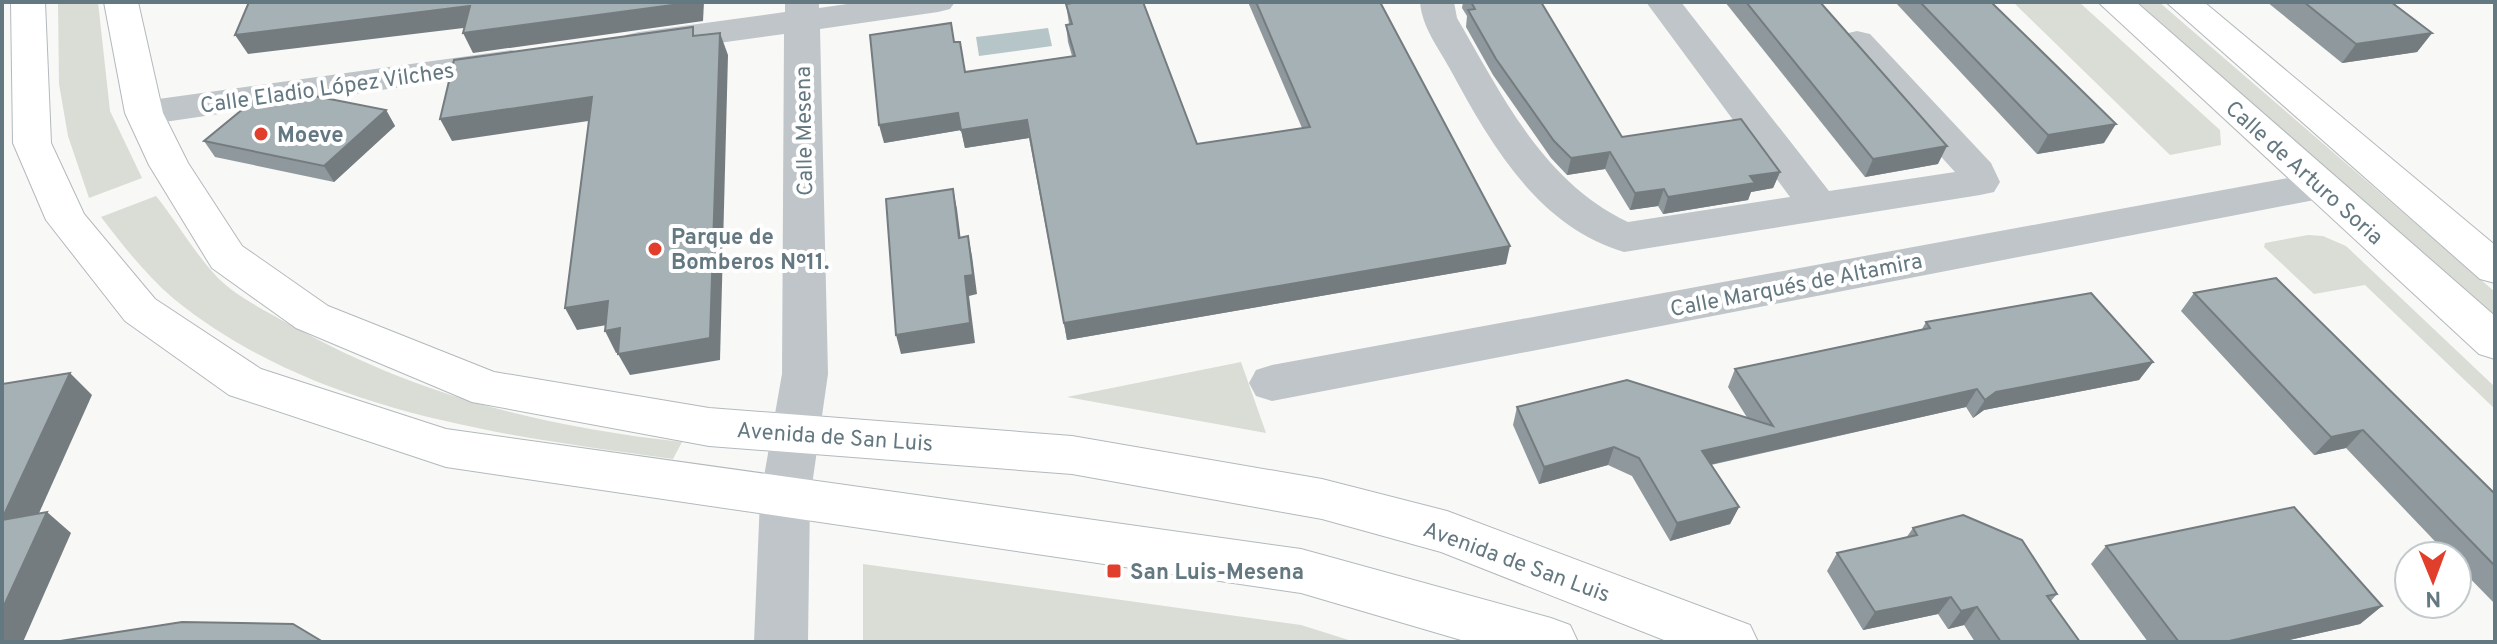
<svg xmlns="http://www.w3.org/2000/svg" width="2497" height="644" viewBox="0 0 2497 644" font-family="Overpass,sans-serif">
<rect width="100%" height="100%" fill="#f8f8f6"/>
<g fill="#d9ddd5">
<polygon points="58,2 98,2 110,111 142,178 89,198 68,136 59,84"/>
<polygon points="2013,2 2079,2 2220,130 2221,145 2170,155"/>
<polygon points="2137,2 2159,2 2495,292 2495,318"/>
<path d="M156,196C177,222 195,254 218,278C237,297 266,311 289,324C415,395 539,426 682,442L673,459C500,435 315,413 174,299C146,275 124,247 101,217Z"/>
<polygon points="2308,235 2323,236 2346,246 2495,387 2495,409 2365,285 2314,294 2264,247 2265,243"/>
<polygon points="1241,362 1266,433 1067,397"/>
<polygon points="863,564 1301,625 1355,642 863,642"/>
</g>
<polygon fill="#b6c5c7" points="1048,28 1052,46 979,56 976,37"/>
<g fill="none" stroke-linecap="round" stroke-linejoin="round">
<defs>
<g id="secondary">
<polygon points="11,2 45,2 51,143 84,214 155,299 261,369 446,429 1301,549 1551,618 1570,625 1578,642 1468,642 1301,593 446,467 229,395 125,321 46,220 13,143"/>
<polygon points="104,2 138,2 163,113 188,163 242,246 328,306 494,372 709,408 1072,436 1322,479 1447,511 1750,625 1758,642 1669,642 1441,552 1322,519 1072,474 709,446 472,402 296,328 212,268 149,165 125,113"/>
</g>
<g id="primary">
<polygon points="2098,2 2136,2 2495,316 2495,359 2479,354"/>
<polygon points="2166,2 2204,2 2495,245 2495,283 2480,279"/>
</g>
</defs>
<use href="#secondary" stroke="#b2b9bd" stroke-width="2"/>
<use href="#primary" stroke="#b3b9bc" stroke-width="2"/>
<g fill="#bfc5c8" fill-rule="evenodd">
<polygon points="785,2 819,2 819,8 861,2 955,2 950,9 938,12 820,29 828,374 810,499 808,642 754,642 760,499 782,374 784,34 639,54 626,51 621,43 626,35 639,32 785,12"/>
<path d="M1420,2H1454L1457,18C1502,95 1543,182 1628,222L1790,197L1646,2H1681L1829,191L1955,172L1844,50L1839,42L1844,34L1857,31L1870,34L1991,163L2000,182L1994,192L1980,195L1624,252C1537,226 1490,143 1450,69C1438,47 1422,27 1420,2Z"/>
<polygon points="511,50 524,53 529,61 524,69 144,125 131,122 125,113 131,104 144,101"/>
<polygon points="2321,172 2335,176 2341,186 2335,196 1272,401 1256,396 1249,383 1256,370 1272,365"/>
</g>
<use href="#secondary" fill="#fff" fill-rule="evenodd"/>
<use href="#primary" fill="#fff" fill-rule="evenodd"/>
</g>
<g fill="#8f989c">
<polygon points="1248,2 1380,2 1506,264 1067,340 1029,138 965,148 961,130 884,143 954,42 965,72 1072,56 1068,42 1066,25 1069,24 1066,4 1197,144 1302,128"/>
<polygon points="1463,2 1541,2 1622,137 1780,172 1773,188 1751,192 1748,200 1663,214 1658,206 1630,210 1605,169 1567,175 1551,158 1493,75 1466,27 1467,16 1462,8"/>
<polygon points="1725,2 1820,2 1938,164 1865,177"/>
<polygon points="1895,2 1991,2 2104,143 2037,154"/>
<polygon points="2267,2 2391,2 2432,33 2417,52 2342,63"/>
<polygon points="386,110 395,126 334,182 215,157 204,141"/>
<polygon points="2194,293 2495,494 2495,603 2494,603 2457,565 2457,556 2449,556 2346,448 2314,455 2181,311"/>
<polygon points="1926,322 2153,362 2139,380 1984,410 1973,418 1966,407 1711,465 1739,507 1730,524 1670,541 1632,476 1608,465 1539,484 1513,425 1517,407 1748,419 1728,387 1735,369 1922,329"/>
<polygon points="1913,528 2057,594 2051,601 2080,642 1975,642 1964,625 1948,629 1938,614 1863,630 1827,571 1837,553 1906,538"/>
<polygon points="2106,546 2382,606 2360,624 2281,642 2148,642 2091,564"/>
</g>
<g fill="#747c7f">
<polygon points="695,2 704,2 703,21 473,53 463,33"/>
<polygon points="470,6 480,26 248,54 235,35"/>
<polygon points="720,33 728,55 720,360 630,375 618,354"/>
<polygon points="2432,33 2417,52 2342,63 2356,44"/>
<polygon points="592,97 602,119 452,141 440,119"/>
<polygon points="386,110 395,126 334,182 324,166"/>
<polygon points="958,113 1027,120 1029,138 965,148 961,130 884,143 879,125"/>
<polygon points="2116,124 2104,143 2037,154 2048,135"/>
<polygon points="1947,146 1938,164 1865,177 1873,159"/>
<polygon points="1610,152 1605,169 1567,175 1571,158"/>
<polygon points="1780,172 1773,188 1751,192 1748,200 1663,214 1668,197 1750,176"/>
<polygon points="953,189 957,209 963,257 959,238"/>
<polygon points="1664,189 1658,206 1630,210 1635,193"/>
<polygon points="968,236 972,256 977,294 969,296 975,343 901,354 896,335 965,276"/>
<polygon points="1510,246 1506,264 1067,340 1064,323"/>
<polygon points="608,301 619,323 577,330 565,308"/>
<polygon points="620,328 632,350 616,353 605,331"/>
<polygon points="2153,362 2139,380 1984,410 1973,418 1985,400 1996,392"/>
<polygon points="70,373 92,395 27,540 2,520"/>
<polygon points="1977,389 1966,407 1695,468 1702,451"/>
<polygon points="2363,430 2346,448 2314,455 2331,437"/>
<polygon points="1614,447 1608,465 1539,484 1544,467"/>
<polygon points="1739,507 1730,524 1670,541 1677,523"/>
<polygon points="47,512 71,533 23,642 2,642 2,610"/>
<polygon points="1951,597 1938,614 1863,630 1875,612"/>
<polygon points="2382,606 2360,624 2281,642 2225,642"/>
<polygon points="1977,607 1964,625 1948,629 1961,611"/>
</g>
<g fill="#a6b1b5" stroke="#747c7f" stroke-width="2">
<polygon points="249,2 695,2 463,33 470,6 235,35"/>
<polygon points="1078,2 1143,2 1197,144 1310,127 1256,2 1380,2 1510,246 1064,323 1027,120 961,130 958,113 879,125 870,35 951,23 954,42 960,42 965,72 1075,56 1066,25 1072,24 1066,4"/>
<polygon points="1471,2 1541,2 1622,137 1741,119 1780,172 1750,176 1755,183 1668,197 1664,189 1635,193 1610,152 1571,158 1554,141 1496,59 1468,10 1475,9"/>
<polygon points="1746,2 1820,2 1947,146 1873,159"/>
<polygon points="1920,2 1991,2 2116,124 2048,135"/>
<polygon points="2304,2 2391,2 2432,33 2356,44"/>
<polygon points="693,27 693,36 720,33 710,338 618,354 620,328 605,331 608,301 565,308 592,97 440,119 454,60"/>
<polygon points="289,91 386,110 324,166 204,141 260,95"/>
<polygon points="953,189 959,238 968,236 973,275 965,276 970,323 896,335 886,199"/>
<polygon points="2276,278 2495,494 2495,566 2363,430 2331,437 2194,293"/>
<polygon points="2091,293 2153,362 1996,392 1985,400 1977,389 1702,451 1739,507 1677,523 1639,458 1614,447 1544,467 1517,407 1627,380 1773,426 1735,369 1930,328 1926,322"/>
<polygon points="70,373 2,519 2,384"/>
<polygon points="2294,507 2382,606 2225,642 2179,642 2106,546"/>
<polygon points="47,512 2,610 2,520"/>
<polygon points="1963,515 2022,540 2057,594 2047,596 2080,642 2001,642 1977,607 1961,611 1951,597 1875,612 1837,553 1917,535 1913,528"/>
<polygon points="182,622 293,624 323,642 54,642"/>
</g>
<g fill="#e23e2c" stroke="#fff" stroke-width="3">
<circle cx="261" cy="134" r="8"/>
<circle cx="655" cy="249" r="8"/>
<rect x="1106" y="563" width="16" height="16" rx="4"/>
</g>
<g text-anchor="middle" stroke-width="8" stroke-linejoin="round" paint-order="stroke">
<g font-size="22" fill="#647881" stroke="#fff">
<text transform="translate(327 87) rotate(-8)" y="8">Calle Eladio López Vilches</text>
<text transform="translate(803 131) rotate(-91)" y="8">Calle Mesena</text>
<text transform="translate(2305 172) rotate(42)" y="8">Calle de Arturo Soria</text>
<text transform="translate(1796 284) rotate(-11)" y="8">Calle Marqués de Altamira</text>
<text transform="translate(835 436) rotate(4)" y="8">Avenida de San Luis</text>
<text transform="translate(1517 561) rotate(20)" y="8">Avenida de San Luis</text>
</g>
<g font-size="22" font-weight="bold" fill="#647881" stroke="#fff" text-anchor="start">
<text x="277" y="142">Moeve</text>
<text x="671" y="244">Parque de<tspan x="671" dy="25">Bomberos Nº11.</tspan></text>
<text x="1130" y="579">San Luis-Mesena</text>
</g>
</g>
<rect width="2497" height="644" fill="none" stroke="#647881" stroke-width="8"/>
<g transform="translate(2433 580) rotate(179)"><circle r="38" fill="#ffffff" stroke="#c1c9cd" stroke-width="2"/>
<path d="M0-6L14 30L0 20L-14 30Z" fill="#e23e2c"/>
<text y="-12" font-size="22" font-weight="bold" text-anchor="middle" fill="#647881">N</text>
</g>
</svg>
